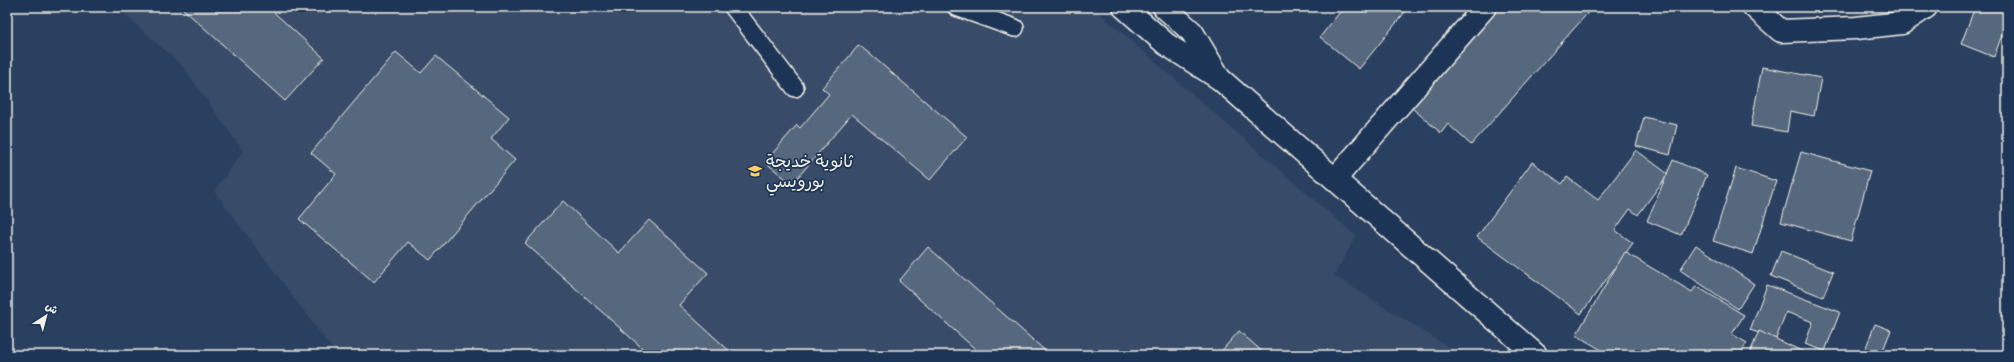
<svg xmlns="http://www.w3.org/2000/svg" width="2014" height="362" viewBox="0 0 2014 362" font-family="Caveat,'Playpen Sans Arabic',sans-serif">
<rect width="100%" height="100%" fill="#2a4060"/>
<filter id="ink" filterUnits="userSpaceOnUse"><feTurbulence type="fractalNoise" baseFrequency=".025" numOctaves="2"/><feDisplacementMap in="SourceGraphic" scale="8" xChannelSelector="R" yChannelSelector="G"/><feConvolveMatrix kernelMatrix="1 2 1 2 8 2 1 2 1" color-interpolation-filters="sRGB"/></filter>
<g filter="url(#ink)">
<polygon fill="#374c69" points="116,7 1092,7 1356,236 1334,276 1462,355 337,355 214,191 243,151 182,65"/>
<g fill="#56677d" stroke="#f4f1e8">
<polygon points="181,7 268,7 324,58 285,101"/>
<polygon points="1344,7 1409,7 1359,69 1320,37"/>
<polygon points="1489,7 1593,7 1471,145 1448,124 1441,133 1405,102"/>
<polygon points="1975,7 2007,7 2007,21 1994,57 1961,44"/>
<polygon points="859,45 967,137 930,180 852,114 792,184 765,162 797,125 800,128 829,94 822,88"/>
<polygon points="396,52 421,73 436,56 509,117 491,139 515,160 430,260 408,242 374,282 299,219 336,174 311,153"/>
<polygon points="1762,67 1821,78 1814,116 1790,111 1787,132 1751,126"/>
<polygon points="1644,117 1677,125 1670,155 1636,146"/>
<polygon points="1636,150 1668,174 1638,215 1630,209 1615,230 1633,243 1581,314 1477,237 1532,162 1562,184 1567,177 1598,200"/>
<polygon points="1801,152 1870,171 1851,241 1781,222"/>
<polygon points="1673,160 1707,175 1681,235 1647,221"/>
<polygon points="1736,168 1776,181 1753,254 1713,241"/>
<polygon points="563,201 619,253 649,220 708,273 679,305 734,355 650,355 525,243"/>
<polygon points="1696,245 1754,284 1738,309 1680,270"/>
<polygon points="928,247 1050,355 982,355 899,281"/>
<polygon points="1781,251 1833,272 1823,297 1771,276"/>
<polygon points="1625,252 1692,292 1696,286 1744,315 1732,334 1747,343 1739,355 1610,355 1576,335"/>
<polygon points="1767,285 1840,312 1825,351 1805,344 1813,322 1786,312 1776,339 1750,330"/>
<polygon points="1875,324 1891,330 1881,355 1863,355"/>
<polygon points="1239,331 1265,354 1263,355 1218,355"/>
<polygon points="1759,331 1806,353 1805,355 1749,355"/>
</g>
<g fill="none" stroke-linecap="round" stroke-linejoin="round">
<defs>
<g id="lane">
<polyline points="733,7 795,88"/>
<polyline points="956,7 1015,28"/>
</g>
<g id="street">
<polyline points="1754,7 1781,31 1856,28 1902,23 1926,7"/>
<polyline points="1335,179 1485,7"/>
</g>
<g id="secondary">
<polyline points="1124,7 1166,44 1220,79 1536,355"/>
<polyline points="1164,7 1192,32 1217,74"/>
</g>
</defs>
<use href="#lane" stroke="#f4f1e8" stroke-width="20"/>
<use href="#street" stroke="#f4f1e8" stroke-width="25"/>
<use href="#secondary" stroke="#f4f1e8" stroke-width="25"/>
<use href="#lane" stroke="#1d3557" stroke-width="17"/>
<use href="#street" stroke="#1d3557" stroke-width="22"/>
<use href="#secondary" stroke="#1d3557" stroke-width="22"/>
</g>
</g>
<defs>
<symbol id="school-bare" viewBox="-9 -9 18 18"><path d="M0-5L7-2L0 1L-7-2ZM-4 1L0 2.5L4 1V4Q0 6-4 4Z" fill="#ffd166" stroke="#1d3557" stroke-width="2.5" paint-order="stroke"/></symbol>
</defs>
<g fill-rule="evenodd">
<use href="#school-bare" x="745" y="161" width="20" height="20"/>
</g>
<g text-anchor="middle" stroke-width="3.5" stroke-linejoin="round" paint-order="stroke">
<g font-size="17" fill="#f4f1e8" stroke="#1d3557" text-anchor="start">
<text x="766" y="167">ثانوية خديجة<tspan x="766" dy="20">بورويسي</tspan></text>
</g>
</g>
<rect width="2014" height="362" fill="none" stroke="#1d3557" stroke-width="24"/>
<rect x="12" y="12" width="1990" height="338" fill="none" stroke="#f4f1e8" stroke-width="1.5" filter="url(#ink)"/>
<g transform="translate(46 316) rotate(36)" stroke="#1d3557" stroke-width="3" paint-order="stroke">
<path d="M0-3L7 15L0 10L-7 15Z" fill="#f4f1e8"/>
<text y="-6" font-size="11" font-weight="bold" text-anchor="middle" fill="#f4f1e8">ش</text>
</g>
</svg>
